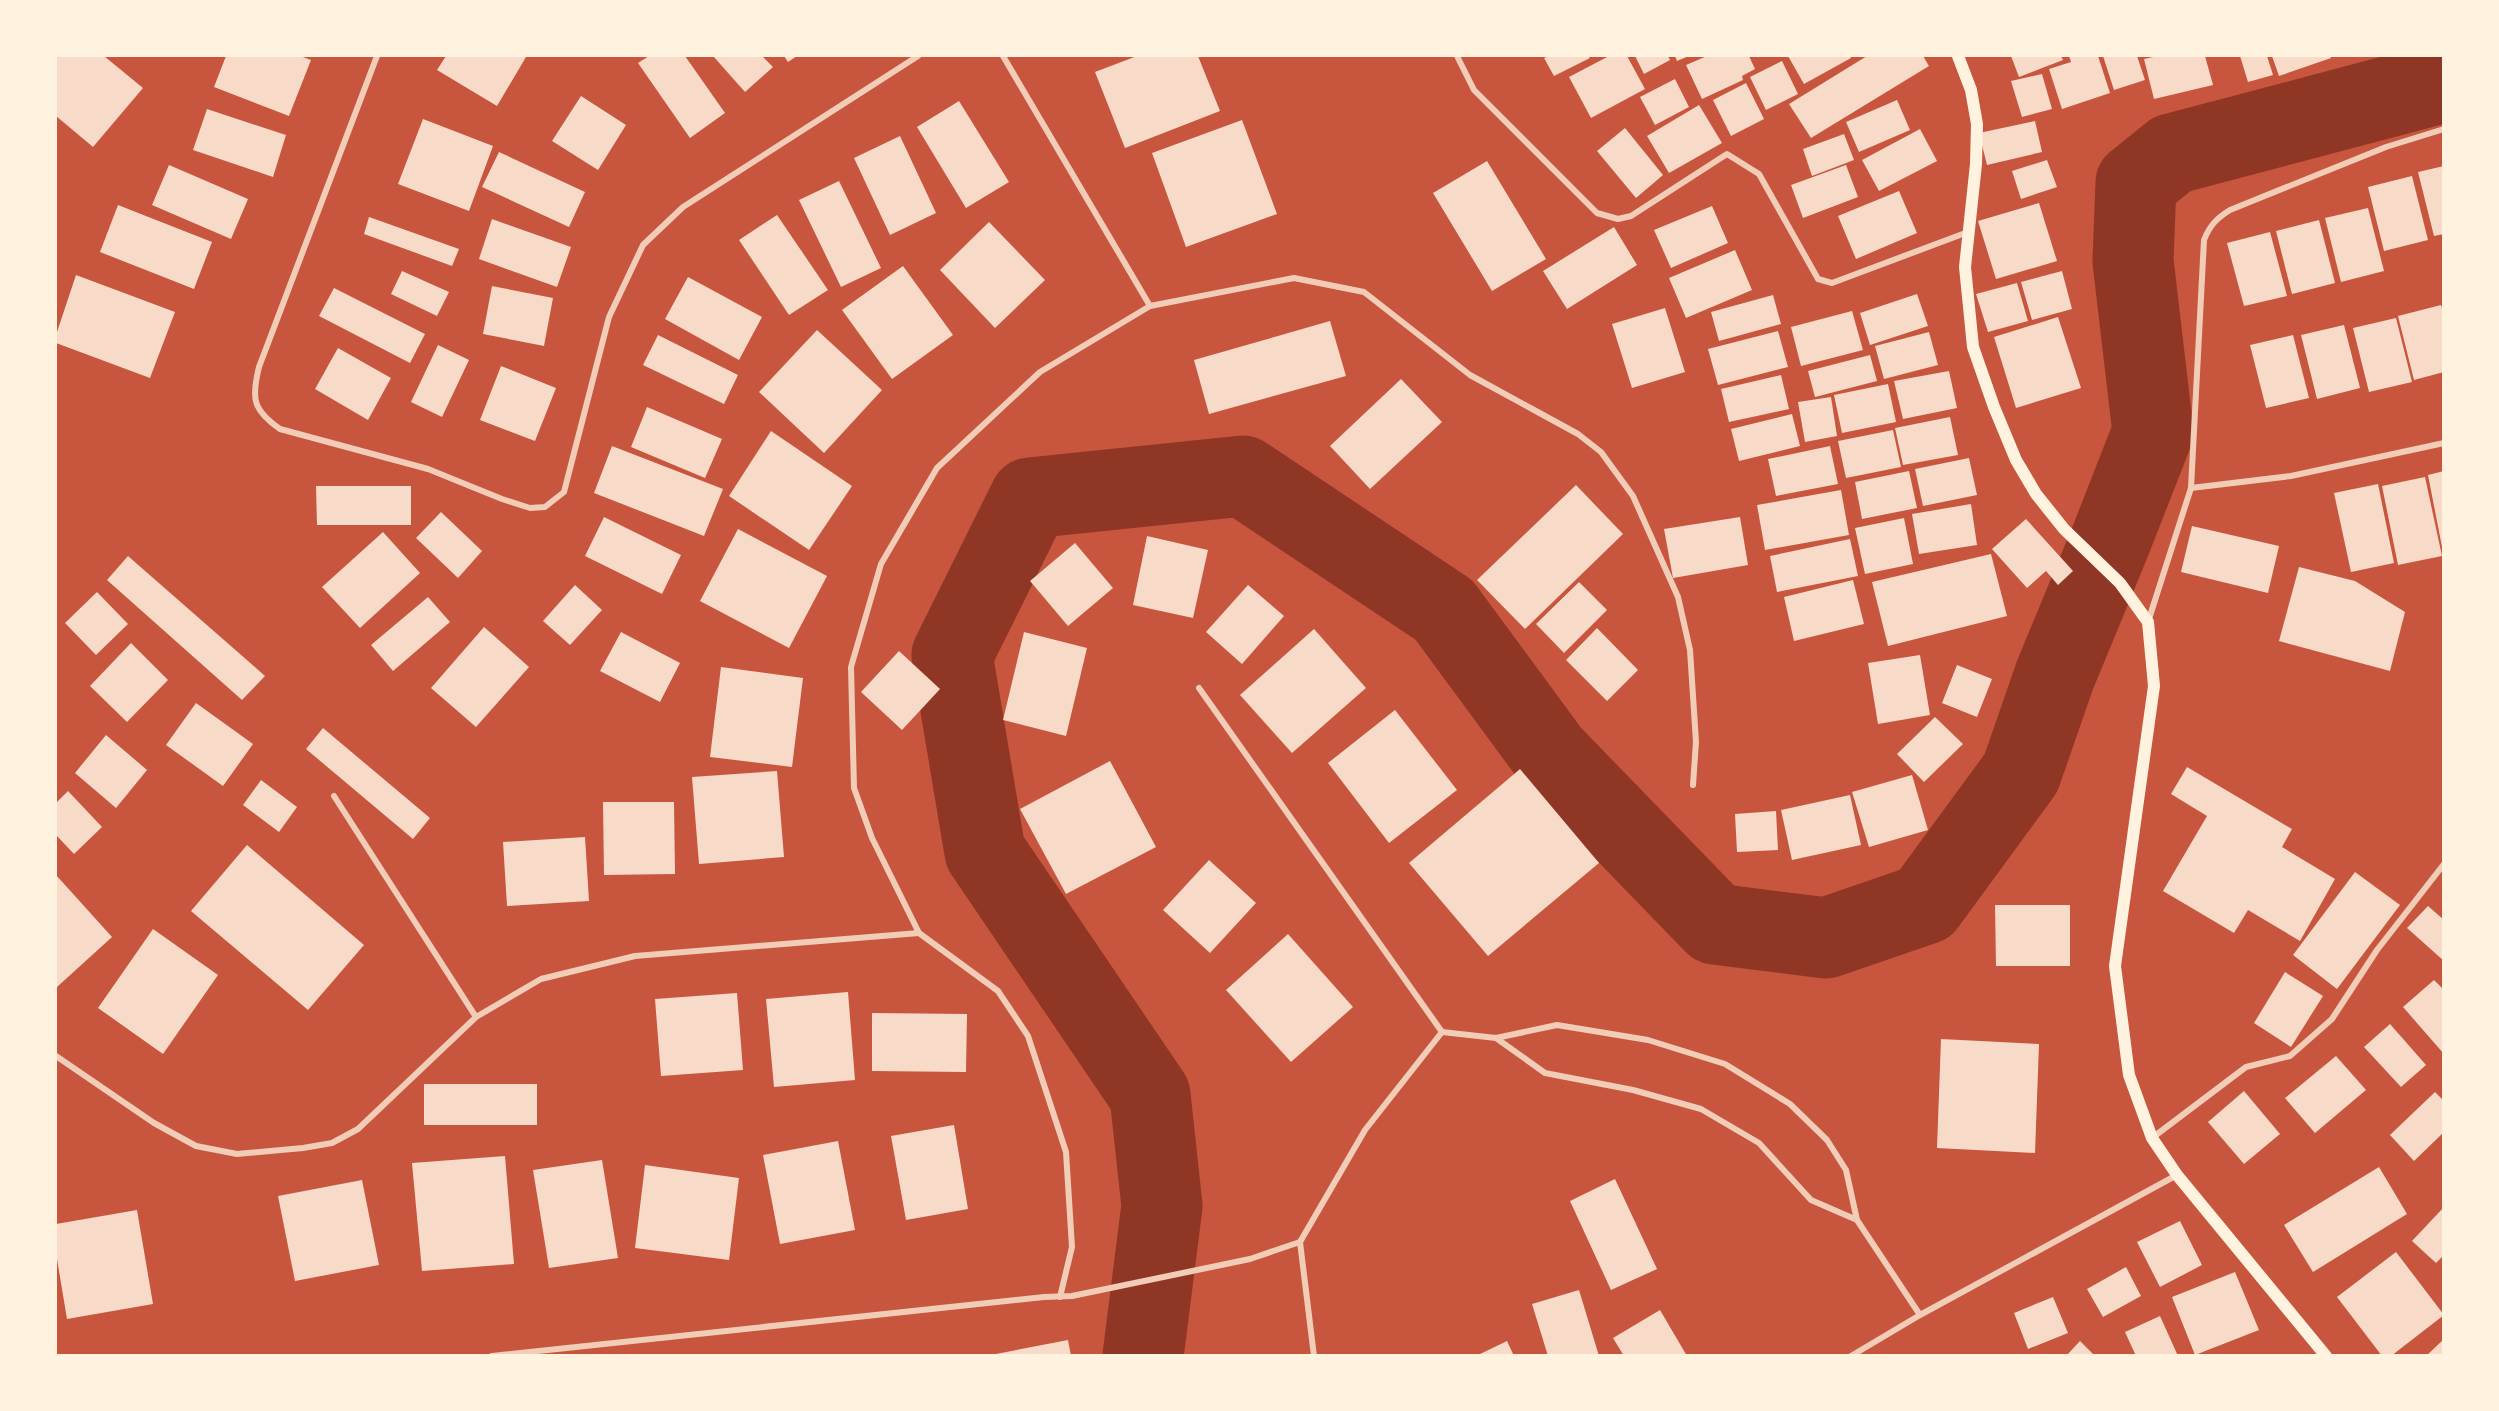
<svg xmlns="http://www.w3.org/2000/svg" width="2499" height="1411" viewBox="0 0 2499 1411" font-family="'IBM Plex Sans',sans-serif">
<rect width="100%" height="100%" fill="#c8553d"/>
<g fill="none" stroke-linecap="round" stroke-linejoin="round">
<polyline stroke="#8f3625" stroke-width="81" points="1143,1356 1162,1206 1150,1095 985,852 952,655 1030,498 1243,476 1444,610 1550,754 1715,924 1826,938 1925,904 2021,773 2055,675 2110,542 2153,432 2133,261 2136,183 2172,154 2444,82"/>
</g>
<g fill="#f7dbc8">
<polygon points="56,56 104,56 143,88 93,147 56,116"/>
<polygon points="226,56 300,56 311,60 289,116 214,87"/>
<polygon points="446,56 524,56 526,57 497,106 437,70"/>
<polygon points="649,56 685,56 725,113 690,138 638,63"/>
<polygon points="713,56 762,56 773,67 745,92"/>
<polygon points="784,56 797,56 788,62"/>
<polygon points="1137,56 1198,56 1220,111 1125,148 1095,72"/>
<polygon points="1549,56 1588,56 1590,58 1554,76 1544,58"/>
<polygon points="1609,56 1627,56 1645,89 1591,118 1569,77"/>
<polygon points="1635,56 1668,56 1670,60 1644,74"/>
<polygon points="1675,56 1689,56 1677,61"/>
<polygon points="1707,56 1749,56 1755,69 1742,76 1743,80 1702,99 1686,65"/>
<polygon points="1788,56 1850,56 1851,58 1804,84"/>
<polygon points="1867,56 1923,56 1929,66 1811,138 1789,104"/>
<polygon points="2011,56 2061,56 2063,60 2019,77"/>
<polygon points="2069,56 2098,56 2110,93 2062,109 2049,69 2071,62"/>
<polygon points="2103,56 2137,56 2145,80 2114,90"/>
<polygon points="2158,56 2205,56 2213,85 2154,99 2144,59"/>
<polygon points="2240,56 2267,56 2273,75 2248,82"/>
<polygon points="2272,56 2330,56 2331,58 2279,76"/>
<polygon points="1782,61 1798,94 1766,110 1750,77"/>
<polygon points="2042,74 2052,109 2022,117 2011,81"/>
<polygon points="1675,79 1689,107 1655,125 1640,97"/>
<polygon points="1746,83 1764,119 1731,136 1713,100"/>
<polygon points="581,96 626,125 598,170 552,141"/>
<polygon points="1897,100 1910,130 1859,152 1846,122"/>
<polygon points="959,101 1009,182 966,208 917,127"/>
<polygon points="1699,105 1722,143 1669,173 1647,136"/>
<polygon points="207,109 286,135 273,177 193,150"/>
<polygon points="423,119 493,146 469,211 398,184"/>
<polygon points="1242,120 1277,214 1186,247 1152,153"/>
<polygon points="2035,121 2042,152 1987,165 1979,133"/>
<polygon points="1625,128 1663,175 1636,198 1597,151"/>
<polygon points="1920,129 1937,161 1879,191 1862,160"/>
<polygon points="1844,134 1854,160 1812,176 1803,149"/>
<polygon points="900,136 936,213 890,235 854,158"/>
<polygon points="499,152 585,192 569,227 482,187"/>
<polygon points="2047,160 2057,187 2021,199 2012,171"/>
<polygon points="1487,161 1546,259 1492,291 1433,193"/>
<polygon points="169,165 248,199 231,239 152,205"/>
<polygon points="1846,165 1858,197 1803,218 1791,185"/>
<polygon points="2444,166 2444,234 2434,236 2418,172"/>
<polygon points="2412,176 2428,240 2384,251 2368,187"/>
<polygon points="839,181 881,268 841,287 799,200"/>
<polygon points="1899,191 1917,233 1856,259 1838,216"/>
<polygon points="2039,203 2057,261 1996,279 1978,221"/>
<polygon points="118,205 212,242 194,289 100,252"/>
<polygon points="1712,206 1728,243 1671,268 1654,230"/>
<polygon points="2368,208 2384,271 2341,282 2325,218"/>
<polygon points="777,215 828,290 789,315 739,240"/>
<polygon points="369,217 459,249 452,266 364,234"/>
<polygon points="492,219 571,247 557,287 479,259"/>
<polygon points="2319,220 2335,283 2292,294 2276,231"/>
<polygon points="989,222 1045,280 995,328 940,270"/>
<polygon points="1614,227 1637,265 1567,309 1543,271"/>
<polygon points="2270,232 2287,296 2244,306 2227,243"/>
<polygon points="1735,250 1752,290 1686,318 1669,278"/>
<polygon points="903,266 953,335 892,379 842,310"/>
<polygon points="402,271 449,292 437,316 391,294"/>
<polygon points="2062,271 2072,309 2032,320 2021,282"/>
<polygon points="76,275 175,312 150,378 56,343 56,335"/>
<polygon points="688,277 762,317 739,360 665,319"/>
<polygon points="2017,283 2028,321 1988,332 1976,294"/>
<polygon points="492,286 553,298 544,346 483,334"/>
<polygon points="334,288 425,334 410,363 319,316"/>
<polygon points="1917,294 1928,326 1870,345 1860,313"/>
<polygon points="1773,295 1781,324 1719,341 1711,312"/>
<polygon points="2441,305 2444,314 2444,372 2414,380 2398,316"/>
<polygon points="1665,308 1685,372 1632,388 1612,324"/>
<polygon points="1852,311 1863,350 1801,366 1791,327"/>
<polygon points="2058,317 2081,388 2016,408 1994,337"/>
<polygon points="2396,318 2412,382 2369,392 2353,328"/>
<polygon points="1330,321 1346,376 1209,414 1194,360"/>
<polygon points="2344,325 2360,388 2317,399 2301,335"/>
<polygon points="817,330 882,390 824,453 759,392"/>
<polygon points="1778,331 1788,367 1718,385 1708,349"/>
<polygon points="1929,332 1938,365 1884,379 1875,346"/>
<polygon points="658,335 738,375 724,404 643,365"/>
<polygon points="2293,335 2309,398 2266,408 2250,345"/>
<polygon points="438,345 469,360 442,417 411,402"/>
<polygon points="338,348 391,378 368,420 315,389"/>
<polygon points="1870,355 1877,381 1815,397 1808,371"/>
<polygon points="501,366 556,388 535,441 480,420"/>
<polygon points="1949,371 1957,408 1903,419 1894,381"/>
<polygon points="1781,375 1789,409 1729,422 1721,389"/>
<polygon points="1401,379 1442,422 1370,489 1330,446"/>
<polygon points="1888,384 1896,422 1842,433 1834,395"/>
<polygon points="1831,397 1837,436 1805,442 1798,402"/>
<polygon points="647,407 722,439 705,478 631,447"/>
<polygon points="1792,414 1800,446 1739,461 1731,429"/>
<polygon points="1950,417 1958,455 1903,465 1895,428"/>
<polygon points="1893,430 1901,467 1846,478 1838,441"/>
<polygon points="771,431 852,486 809,550 729,496"/>
<polygon points="612,446 723,489 704,536 594,493"/>
<polygon points="1830,446 1838,484 1776,496 1768,459"/>
<polygon points="1969,458 1977,495 1923,506 1915,469"/>
<polygon points="1909,471 1917,508 1862,519 1855,482"/>
<polygon points="2444,471 2444,547 2442,547 2428,475"/>
<polygon points="2425,477 2442,556 2398,565 2382,486"/>
<polygon points="2378,484 2394,563 2351,572 2334,493"/>
<polygon points="1576,485 1623,534 1525,629 1477,580"/>
<polygon points="316,486 411,486 411,525 317,525"/>
<polygon points="1841,490 1849,535 1765,550 1757,505"/>
<polygon points="1971,504 1977,545 1919,554 1912,514"/>
<polygon points="441,512 482,551 458,578 416,538"/>
<polygon points="604,517 681,555 662,594 585,556"/>
<polygon points="1740,517 1748,565 1673,578 1664,529"/>
<polygon points="1904,518 1913,564 1865,574 1855,528"/>
<polygon points="2026,519 2073,571 2058,585 2046,571 2027,588 1992,549"/>
<polygon points="2192,526 2279,546 2268,593 2181,572"/>
<polygon points="738,529 827,576 789,648 700,601"/>
<polygon points="383,532 420,573 360,628 322,587"/>
<polygon points="1147,536 1208,550 1193,618 1133,605"/>
<polygon points="1850,539 1858,576 1777,592 1770,556"/>
<polygon points="1075,543 1113,588 1068,626 1030,581"/>
<polygon points="1991,554 2007,616 1888,646 1872,582"/>
<polygon points="128,556 265,676 242,700 107,580"/>
<polygon points="2299,567 2355,581 2405,612 2390,671 2279,641"/>
<polygon points="1853,580 1864,624 1794,641 1784,597"/>
<polygon points="1579,582 1607,610 1564,653 1536,624"/>
<polygon points="575,585 602,610 570,645 543,621"/>
<polygon points="1248,585 1284,616 1242,664 1206,632"/>
<polygon points="97,592 128,624 96,655 65,623"/>
<polygon points="428,597 450,622 393,671 371,645"/>
<polygon points="484,627 529,667 476,727 431,688"/>
<polygon points="1597,628 1638,670 1607,701 1566,660"/>
<polygon points="1314,629 1366,688 1292,753 1240,695"/>
<polygon points="621,632 680,663 660,702 600,671"/>
<polygon points="1024,632 1087,648 1066,736 1003,720"/>
<polygon points="131,643 168,680 127,722 90,686"/>
<polygon points="899,651 940,689 902,730 861,692"/>
<polygon points="1920,655 1930,715 1878,724 1868,663"/>
<polygon points="1957,665 1992,679 1977,717 1942,703"/>
<polygon points="721,667 803,678 792,767 710,757"/>
<polygon points="196,703 253,744 223,786 166,745"/>
<polygon points="1395,710 1457,790 1389,843 1328,763"/>
<polygon points="1935,717 1963,744 1924,782 1897,754"/>
<polygon points="323,728 430,818 413,839 306,749"/>
<polygon points="106,735 147,770 116,808 75,773"/>
<polygon points="1110,761 1156,847 1066,894 1020,809"/>
<polygon points="2187,767 2292,829 2282,847 2335,879 2300,941 2248,910 2234,933 2163,891 2207,816 2171,794"/>
<polygon points="1520,769 1599,863 1488,956 1409,863"/>
<polygon points="777,771 784,857 699,864 692,777"/>
<polygon points="1912,775 1928,830 1869,847 1852,792"/>
<polygon points="261,780 297,807 279,832 243,805"/>
<polygon points="68,791 102,827 74,854 56,835 56,803"/>
<polygon points="1850,795 1861,845 1792,860 1781,810"/>
<polygon points="603,802 674,802 675,874 604,875"/>
<polygon points="1776,811 1778,850 1737,852 1735,814"/>
<polygon points="585,837 589,901 507,906 503,842"/>
<polygon points="247,845 364,945 308,1010 191,911"/>
<polygon points="1209,860 1256,903 1210,953 1163,910"/>
<polygon points="2355,872 2400,905 2337,989 2293,955"/>
<polygon points="56,875 112,937 57,987 56,985"/>
<polygon points="1995,905 2070,905 2070,966 1996,966"/>
<polygon points="2428,906 2444,920 2444,961 2407,928"/>
<polygon points="153,929 218,975 163,1054 98,1008"/>
<polygon points="1288,934 1353,1007 1291,1062 1226,990"/>
<polygon points="2285,972 2323,996 2291,1047 2254,1023"/>
<polygon points="2434,980 2444,990 2444,1054 2403,1007"/>
<polygon points="848,992 855,1080 774,1087 766,999"/>
<polygon points="737,993 743,1070 661,1076 655,999"/>
<polygon points="872,1013 967,1014 966,1072 872,1071"/>
<polygon points="2390,1024 2426,1065 2401,1087 2364,1047"/>
<polygon points="1941,1039 2039,1044 2035,1153 1937,1148"/>
<polygon points="2336,1056 2366,1090 2315,1133 2285,1098"/>
<rect x="424" y="1084" width="113" height="41"/>
<polygon points="2244,1091 2280,1134 2244,1164 2208,1122"/>
<polygon points="2435,1092 2444,1101 2444,1132 2414,1161 2390,1135"/>
<polygon points="954,1125 968,1209 906,1220 891,1136"/>
<polygon points="838,1141 855,1230 780,1244 763,1155"/>
<polygon points="505,1156 514,1264 422,1271 412,1163"/>
<polygon points="602,1160 618,1258 549,1268 533,1170"/>
<polygon points="645,1165 739,1178 729,1260 635,1248"/>
<polygon points="2379,1167 2407,1214 2313,1272 2284,1225"/>
<polygon points="1615,1179 1657,1269 1611,1290 1570,1201"/>
<polygon points="362,1180 379,1265 295,1281 278,1196"/>
<polygon points="2444,1207 2444,1255 2436,1263 2412,1241"/>
<polygon points="137,1210 153,1304 67,1319 56,1253 56,1224"/>
<polygon points="2180,1221 2202,1265 2160,1287 2137,1242"/>
<polygon points="2396,1252 2444,1315 2391,1356 2382,1356 2337,1297"/>
<polygon points="2126,1267 2141,1296 2103,1317 2087,1289"/>
<polygon points="2235,1272 2259,1330 2195,1355 2172,1297"/>
<polygon points="1579,1290 1599,1356 1548,1356 1532,1304"/>
<polygon points="2053,1297 2068,1333 2028,1349 2014,1313"/>
<polygon points="1660,1310 1687,1356 1624,1356 1613,1338"/>
<polygon points="2160,1316 2178,1356 2136,1356 2125,1332"/>
<polygon points="2444,1339 2444,1356 2426,1356"/>
<polygon points="1068,1340 1071,1356 996,1356 996,1354"/>
<polygon points="1507,1341 1514,1356 1476,1356"/>
<polygon points="2080,1341 2095,1356 2066,1356"/>
</g>
<g fill="none" stroke-linecap="round" stroke-linejoin="round">
<g stroke="#f1ccb7" stroke-width="6">
<path d="M377,56L259,367C251,399 253,410 280,429L428,469L502,499L530,508L545,507L564,492L609,317L643,245L683,207L918,56"/>
<polyline points="1003,56 1150,306"/>
<polyline points="1457,56 1474,90 1597,213 1618,219 1631,216 1727,154 1759,174 1818,279 1832,283 1968,232"/>
<polyline points="2191,488 2291,476 2444,443"/>
<path d="M2148,622L2191,488L2204,240C2210,225 2217,218 2230,210L2386,147L2444,129"/>
<polyline points="1199,688 1442,1032"/>
<polyline points="334,796 476,1017"/>
<polyline points="1496,1038 1545,1073 1633,1090 1701,1109 1759,1143 1811,1200 1857,1220"/>
<polyline points="56,1056 154,1123 196,1146 237,1154 303,1148 332,1143 358,1129 476,1017 541,979 635,956 919,933"/>
<polyline points="2152,1138 2246,1067 2290,1056 2332,1019 2377,950 2444,864"/>
<polyline points="1300,1242 1314,1356"/>
<polyline points="1060,1297 1072,1247 1066,1152 1028,1036 998,991 919,933 872,838 854,788 851,667 881,564 937,468 1040,372 1150,306 1294,278 1364,292 1470,375 1578,434 1601,452 1633,496 1678,597 1690,650 1696,742 1693,785"/>
<polyline points="492,1356 1044,1297 1072,1296 1250,1259 1300,1242 1365,1130 1442,1032 1496,1038 1557,1025 1648,1040 1725,1064 1790,1104 1827,1140 1846,1170 1857,1220 1920,1315"/>
<polyline points="1851,1356 1920,1315 2177,1175"/>
</g>
<polyline stroke="#fff3e0" stroke-width="12" points="1958,56 1971,90 1977,124 1976,164 1965,267 1973,347 1994,407 2016,460 2036,494 2064,529 2120,583 2148,622 2154,686 2115,966 2129,1075 2152,1138 2177,1175 2326,1356"/>
</g>
<rect width="2499" height="1411" fill="none" stroke="#fff3e0" stroke-width="114"/>
</svg>
